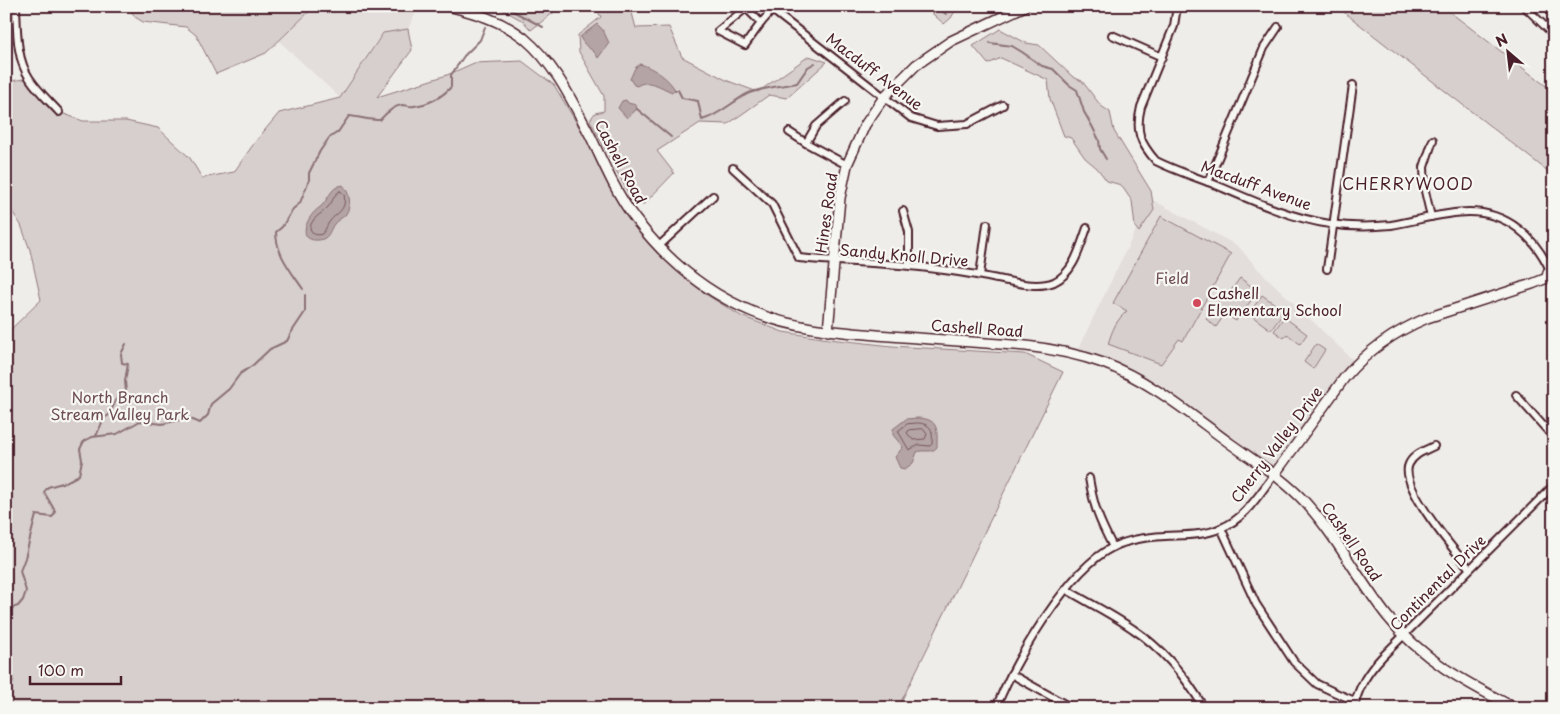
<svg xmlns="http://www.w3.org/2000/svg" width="1560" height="714" viewBox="0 0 1560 714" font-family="'Playpen Sans',sans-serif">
<rect width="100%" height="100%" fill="#efedea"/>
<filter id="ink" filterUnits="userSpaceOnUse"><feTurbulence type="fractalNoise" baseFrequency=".02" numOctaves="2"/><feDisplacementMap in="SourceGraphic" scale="10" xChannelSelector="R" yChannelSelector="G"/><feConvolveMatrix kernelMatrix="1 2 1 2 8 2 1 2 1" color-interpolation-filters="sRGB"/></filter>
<g filter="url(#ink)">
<g fill="#e3dedc">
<polygon points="315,6 419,6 408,29 382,33 340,98 279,41"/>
<polygon points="1151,199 1238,246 1259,270 1357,364 1274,475 1140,381 1075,355"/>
</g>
<g fill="#d7cfce" stroke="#90777c">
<polygon points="6,6 16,6 19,42 6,42"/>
<polygon points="128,6 315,6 266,53 216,74 196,35 186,27 143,22 135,17"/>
<polygon points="496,6 562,6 531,30 523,21"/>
<polygon points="595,6 625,6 632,13 636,28 669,27 682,57 728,81 758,92 809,56 827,62 787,98 769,95 728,124 700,123 657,151 674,173 644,204 633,203 590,120 595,113 604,111 604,96 579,52 578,35 601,17"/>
<polygon points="924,6 951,6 955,11 951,18 944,24"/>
<polygon points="1336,6 1442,6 1554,92 1554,176"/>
<polygon points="408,29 412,50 377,97 447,75 474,63 522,61 554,85 585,137 618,202 651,243 676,269 707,295 741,316 783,332 829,339 892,346 1025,354 1063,372 898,708 6,708 6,334 41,300 30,250 21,225 6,202 6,82 29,78 59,112 83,121 126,121 158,128 190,158 202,178 234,172 255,142 279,113 340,98 383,33"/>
<polygon points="1000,29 1026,43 1039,45 1073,77 1082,81 1101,106 1110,112 1114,131 1151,191 1154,210 1139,232 1135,227 1132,201 1121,185 1107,181 1097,168 1085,158 1071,138 1064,136 1050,99 1048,80 1001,58 988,64 973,46"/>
<path d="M1161,216L1231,254L1183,341L1179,339L1161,364L1108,344C1112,331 1116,320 1127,311L1113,303Z"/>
<polygon points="1240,278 1258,291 1236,321 1225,314 1216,327 1206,319 1221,298 1224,300"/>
<polygon points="1262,295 1285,311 1271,330 1249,314"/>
<polygon points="1284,317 1307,334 1300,344 1287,334 1284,338 1274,331"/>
<polygon points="1316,344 1325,350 1313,369 1304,362"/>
</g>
<g fill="#b4a4a5" stroke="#8a6f74">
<path d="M597,24L603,30L609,43L598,58C593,47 587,51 580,37Z"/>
<path d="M640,64C652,67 670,79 675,90L672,92C662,88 648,78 637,86L634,85L630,79L635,68Z"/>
<polygon points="626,100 628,103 636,105 637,109 627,118 618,108 622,101"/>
<path d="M343,185C350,194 352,204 346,214C343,218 337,220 334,224C329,231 329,239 319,240C295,242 307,216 319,208C329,201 329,187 343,185Z"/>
<path d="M918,418C940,419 937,431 937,447C932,454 924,449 917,452L913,463L905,469L900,468L895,457L903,447L893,435V429L906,419Z"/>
</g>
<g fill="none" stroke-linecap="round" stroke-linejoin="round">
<g stroke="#74545c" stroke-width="1">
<path d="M340,191L344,194C347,213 336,211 328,224C326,228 325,231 322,234C316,236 312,234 310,228C312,217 321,215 328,207C333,202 333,195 340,191Z"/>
<path d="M918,423C933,424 933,432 932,444L930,446L919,445L909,450L898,431L907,424Z"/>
<polygon points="923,429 927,434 925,439 913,440 907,433 909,430"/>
</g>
<g stroke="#8a6f74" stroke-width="2">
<polyline points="510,6 511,10 543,27"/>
<polyline points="935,6 946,14"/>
<polyline points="491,8 492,6"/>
<polyline points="990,43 1012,46 1022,52 1042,66 1053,69 1069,85 1077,90 1084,112 1092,126 1099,140 1100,149 1106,159"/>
<path d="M675,90H678L682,98L698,101L702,120C718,116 732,102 747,94C759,88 782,86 797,83L808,67L815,63"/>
<polyline points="637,109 671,137"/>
<path d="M303,289C291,271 276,254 276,232L282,227L293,209L300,203L309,180V173L320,151L329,138L338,132L349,116C360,117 369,120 380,120C386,113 393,106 402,105C406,105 410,107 414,106C429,104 441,98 451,87V75L464,56L480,40L485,27"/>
<polyline points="96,436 104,418 109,415 117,398 126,392 125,381 128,364 122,363 121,354 126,344"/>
<polyline points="6,610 18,606 23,600 26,591 20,571 25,558 36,515 52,517 54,515 55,511 44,492 48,487 66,482 79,475 82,460 80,449 84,441 92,437 117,434 140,421 162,424 188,418 200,423 208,415 211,404 229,389 240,374 253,365 270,349 287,341 291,333 305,312 305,295"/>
<polyline points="6,662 11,669 13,683 6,684"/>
</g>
<defs>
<g id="street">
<path d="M16,6C17,29 16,59 30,79C38,91 49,101 59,112"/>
<polyline points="767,6 911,118 937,126 967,124 1003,105"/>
<path d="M1177,6L1174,26L1141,107C1135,131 1140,143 1156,161C1176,171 1196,177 1216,185C1253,201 1290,218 1330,224C1349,227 1371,227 1391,225C1416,221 1444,212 1469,212C1507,212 1535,237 1550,270"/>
<polyline points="1524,6 1554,35"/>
<polygon points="746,8 761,23 745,45 718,31"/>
<polyline points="761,23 776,6"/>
<polyline points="1112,35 1162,57"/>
<polyline points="845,101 816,126 806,143 847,165"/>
<polyline points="789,132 806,143"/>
<path d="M733,168L772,204L799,258C836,262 873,262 910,266C939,269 969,273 997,279C1015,282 1036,289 1054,282C1074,273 1080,247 1087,228"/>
<polyline points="1208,182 1264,48 1278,27"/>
<polyline points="903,211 909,232 909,265"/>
<polyline points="1431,217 1425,191 1424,167 1433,140"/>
<polyline points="659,246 713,196"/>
<polyline points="1327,269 1353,85"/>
<polyline points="980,275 987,224"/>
<polyline points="1516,395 1554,438"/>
<path d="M1434,446C1424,451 1414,454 1409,464C1398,485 1455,551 1469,568"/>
<path d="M1089,478C1094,508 1099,520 1113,547"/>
<polyline points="1221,528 1256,604 1294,662 1317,684 1336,693 1355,701"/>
<path d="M1067,590C1089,603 1112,614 1133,629C1163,649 1186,677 1204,708"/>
<polyline points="1553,620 1554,621"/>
<polyline points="1011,674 1072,708"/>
<path d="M996,708C1014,662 1068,569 1113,547C1129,539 1147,537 1165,536C1183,535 1204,536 1221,528C1245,519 1259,494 1274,475"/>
<path d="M1354,708C1358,687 1368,672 1382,657L1554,485"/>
</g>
<g id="secondary">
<path d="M448,6C475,13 501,20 524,38C556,65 572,101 591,137C604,165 617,195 636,220C667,260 706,293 753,312C797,330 844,332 890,336C935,339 981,343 1026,346C1052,349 1078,354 1103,363C1150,380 1191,415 1231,444C1256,462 1284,479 1305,502C1337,537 1358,579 1387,616C1422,660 1467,683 1515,708"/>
<polyline points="1547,278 1548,272 1554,269"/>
<polyline points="828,331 840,198 847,165 865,125 884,97 916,65 951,41 1025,6"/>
<path d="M1274,475L1345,377C1367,351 1396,331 1427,318L1532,284L1547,278"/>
</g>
</defs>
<use href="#street" stroke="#4a1f2b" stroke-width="10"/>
<use href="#secondary" stroke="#4a1f2b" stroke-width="12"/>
<use href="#street" stroke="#f6f6f2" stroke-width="6"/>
<use href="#secondary" stroke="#f6f6f2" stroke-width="9"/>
</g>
</g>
<circle fill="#d1495b" stroke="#f6f6f2" stroke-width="2" cx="1197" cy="303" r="5"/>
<g text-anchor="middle" stroke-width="4.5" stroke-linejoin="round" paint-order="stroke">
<g font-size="15" fill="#4a1f2b" stroke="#f6f6f2">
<text transform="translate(874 72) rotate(37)" y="5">Macduff Avenue</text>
<text transform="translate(620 162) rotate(62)" y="5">Cashell Road</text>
<text transform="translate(1256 186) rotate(20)" y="5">Macduff Avenue</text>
<text transform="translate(827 213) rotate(-82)" y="5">Hines Road</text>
<text transform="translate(904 256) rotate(5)" y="5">Sandy Knoll Drive</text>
<text transform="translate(977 329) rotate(4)" y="5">Cashell Road</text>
<text transform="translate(1277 445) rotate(-53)" y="5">Cherry Valley Drive</text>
<text transform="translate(1351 542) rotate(55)" y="5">Cashell Road</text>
<text transform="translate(1438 583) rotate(-45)" y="5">Continental Drive</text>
</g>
<g font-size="15" fill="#6d4b54" stroke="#f6f6f2">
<text x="1172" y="284">Field</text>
<text x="120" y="403">North Branch<tspan x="120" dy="17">Stream Valley Park</tspan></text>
</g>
<g font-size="15" fill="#4a1f2b" stroke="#f6f6f2" text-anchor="start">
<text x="1207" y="299">Cashell<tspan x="1207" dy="17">Elementary School</tspan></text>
</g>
<g font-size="16" letter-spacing="1" fill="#4a1f2b" stroke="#f6f6f2">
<text x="1408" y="190">CHERRYWOOD</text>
</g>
</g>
<rect width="1560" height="714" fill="none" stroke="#f6f6f2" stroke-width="25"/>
<rect x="12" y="12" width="1535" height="689" fill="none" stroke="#4a1f2b" stroke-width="2" filter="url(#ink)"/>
<g transform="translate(1508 52) rotate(332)" stroke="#f6f6f2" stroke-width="4" paint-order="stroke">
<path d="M0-4L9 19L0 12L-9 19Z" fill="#4a1f2b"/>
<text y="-8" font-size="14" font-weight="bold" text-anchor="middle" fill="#4a1f2b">N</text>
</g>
<path d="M30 676v8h91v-8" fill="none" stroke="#4a1f2b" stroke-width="2.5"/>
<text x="38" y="676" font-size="15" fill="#4a1f2b" stroke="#f6f6f2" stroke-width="4" paint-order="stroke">100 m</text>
</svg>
